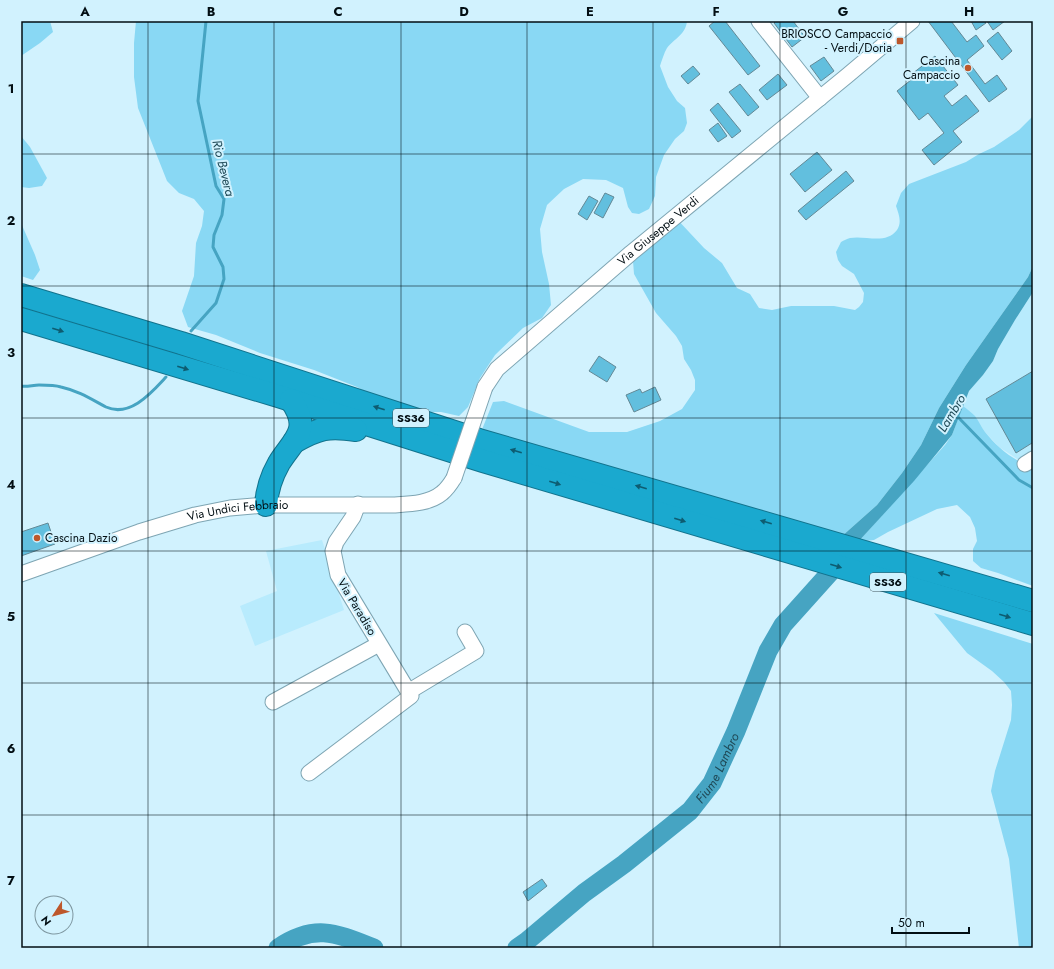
<svg xmlns="http://www.w3.org/2000/svg" width="1054" height="969" viewBox="0 0 1054 969" font-family="Jost,sans-serif">
<rect width="100%" height="100%" fill="#d1f2fe"/>
<g fill="#b8ebfd">
<polygon points="1033,292 1033,459 1025,464 999,447 985,432 975,417 963,406 969,391 983,375 993,361 998,349 1015,320"/>
<polygon points="322,540 344,610 255,646 240,606 277,591 266,551"/>
</g>
<g fill="#89d8f4">
<polygon points="21,21 50,21 53,32 40,43 21,56"/>
<path d="M136,21H687C686,34 674,39 667,48C664,53 662,60 660,66L668,87L677,101L685,108L687,123L684,131L675,139L664,155L656,177L655,196L649,209L639,214L632,213L628,207L623,188L606,180L583,179L564,189L547,205L540,229L542,252L549,284L551,305L542,318L523,328L495,355L480,378L468,407L459,416L441,412H429L377,398L357,387L314,370L260,353L216,335L188,327L182,311L194,276L196,243L202,226L204,211L194,199L179,193L167,181L138,108L134,77V43Z"/>
<path d="M1033,116V266L1028,277L966,365L939,408L921,445L902,473L877,505L841,537L481,432L493,402L504,401L589,432H627L660,421L682,409L695,390V380L691,370L684,359L682,346L676,336L656,313L634,274L633,261L675,217L704,248L722,263L737,288L750,294L759,308L772,310L791,306H834L855,310L859,307L863,302L864,293L854,274L842,266L838,260L836,252L841,242C844,240 847,239 850,238C865,235 886,245 897,230C902,222 899,215 896,206L901,193L909,184L966,162L979,154L994,147L1019,130Z"/>
<polygon points="21,136 30,147 47,178 42,186 29,188 21,187"/>
<polygon points="21,223 35,255 40,270 33,280 21,276"/>
<path d="M963,406C967,409 971,412 975,416C979,421 981,427 985,432C996,446 1015,463 1033,466V586L998,573L981,568L973,561V549L977,541L975,528L970,517L957,505L937,509L888,532L874,540L858,542L945,445L952,435Z"/>
<polygon points="934,613 1033,644 1033,948 1019,948 1009,859 991,791 995,771 1011,720 1012,705 1011,691 1004,682 992,671 967,653"/>
</g>
<polygon fill="#46a4c2" points="1033,266 1033,292 1015,320 998,349 993,361 983,375 969,391 952,435 914,481 858,542 841,537 877,505 902,473 921,445 939,408 966,365 1028,277"/>
<g fill="none" stroke-linecap="round" stroke-linejoin="round">
<g stroke="#46a4c2" stroke-width="3">
<polyline points="191,331 216,303 224,279 223,267 213,247 214,235 222,215 224,199 216,186 198,101 206,21"/>
<path d="M21,386C27,387 33,385 39,385C46,385 55,385 61,387C79,391 91,399 106,407C130,418 152,392 166,377"/>
<polyline points="956,415 1019,480 1033,488"/>
</g>
<g stroke="#46a4c2" stroke-width="19">
<path d="M278,948C315,923 336,933 374,948"/>
<path id="s1" d="M517,948L527,941L584,893L624,864L690,811L712,783L736,731L768,651L783,625L835,567L843,555"/>
</g>
</g>
<g fill="#62bfde" stroke="#638996">
<polygon points="715,21 725,21 760,66 748,75 709,26"/>
<polygon points="776,21 793,21 805,37 792,47 774,23"/>
<polygon points="928,21 951,21 967,42 976,35 984,46 967,60 985,84 997,75 1007,89 989,102"/>
<polygon points="971,21 984,21 986,23 976,30"/>
<polygon points="987,21 1005,21 993,30"/>
<polygon points="998,32 1012,51 1002,60 987,41"/>
<polygon points="935,56 958,85 944,96 952,106 966,95 979,111 953,131 962,142 934,165 922,150 944,133 928,113 919,120 897,91 911,80 908,77"/>
<polygon points="824,57 834,71 821,81 810,66"/>
<polygon points="693,66 700,74 688,84 681,76"/>
<polygon points="778,74 787,85 767,100 759,90"/>
<polygon points="740,84 759,107 748,116 729,92"/>
<polygon points="718,103 741,131 732,138 710,110"/>
<polygon points="718,123 727,136 718,142 709,130"/>
<polygon points="817,152 832,170 805,192 790,174"/>
<polygon points="846,171 854,181 806,220 798,211"/>
<polygon points="605,193 614,197 603,218 594,213"/>
<polygon points="589,196 598,201 587,220 578,214"/>
<polygon points="599,356 616,367 607,382 589,371"/>
<polygon points="1033,371 1033,444 1032,443 1016,453 986,399"/>
<polygon points="655,387 661,400 634,412 626,395 640,389 642,393"/>
<polygon points="48,523 55,544 21,556 21,532"/>
<polygon points="542,879 547,886 528,901 523,892"/>
</g>
<g fill="none" stroke-linecap="round" stroke-linejoin="round">
<defs>
<g id="minor">
<polyline points="759,21 820,98"/>
<path id="s2" d="M485,387L497,369L631,253L848,75L912,21"/>
<polyline points="1025,464 1033,459"/>
<path id="s3" d="M21,574L139,532L195,515L230,508L266,505H393C408,504 429,504 442,493C447,489 451,483 454,478"/>
<polyline points="408,692 476,651 465,632"/>
<polyline points="273,702 379,644"/>
<polyline points="309,773 411,696 338,575 333,551 336,542 353,517 358,504"/>
</g>
<g id="highway">
<polyline points="21,295 181,343 479,440 1033,601"/>
<polyline points="21,319 278,396 483,461 1033,624"/>
<path d="M294,442C319,428 328,426 356,430"/>
<path d="M266,505C267,489 271,477 279,463C294,439 312,430 291,400"/>
</g>
</defs>
<use href="#minor" stroke="#7ea5b3" stroke-width="17"/>
<use href="#highway" stroke="#12738d" stroke-width="24"/>
<use href="#minor" stroke="#fff" stroke-width="15"/>
<use href="#highway" stroke="#1aa9cf" stroke-width="22"/>
<defs>
<polyline id="minor-bridge" points="454,478 485,387"/>
</defs>
<use href="#minor-bridge" stroke="#7ea5b3" stroke-width="17" stroke-linecap="butt"/>
<use href="#minor-bridge" stroke="#fff" stroke-width="15"/>
</g>
<defs><path id="oneway-solid" d="M-6-.8H1V-3.2L6.5 0L1 3.2V.8H-6Z"/></defs>
<g fill="#0e5c71">
<use href="#oneway-solid" transform="translate(58 330) rotate(17)"/>
<use href="#oneway-solid" transform="translate(183 368) rotate(17)"/>
<use href="#oneway-solid" transform="translate(379 408) rotate(-162)"/>
<use href="#oneway-solid" transform="translate(516 451) rotate(-164)"/>
<use href="#oneway-solid" transform="translate(555 483) rotate(17)"/>
<use href="#oneway-solid" transform="translate(641 487) rotate(-164)"/>
<use href="#oneway-solid" transform="translate(680 520) rotate(17)"/>
<use href="#oneway-solid" transform="translate(766 522) rotate(-164)"/>
<use href="#oneway-solid" transform="translate(836 566) rotate(17)"/>
<use href="#oneway-solid" transform="translate(944 574) rotate(-164)"/>
<use href="#oneway-solid" transform="translate(1005 616) rotate(17)"/>
</g>
<path fill="none" stroke="#020e13" stroke-width="1" stroke-opacity="0.55" d="M148,21V948M274,21V948M401,21V948M527,21V948M653,21V948M780,21V948M906,21V948M21,154H1033M21,286H1033M21,418H1033M21,551H1033M21,683H1033M21,815H1033"/>
<g fill="#bd572b" stroke="#d1f2fe" stroke-width="1.5">
<rect x="896" y="37" width="8" height="8" rx="2"/>
<circle cx="968" cy="68" r="4"/>
<circle cx="37" cy="538" r="4"/>
</g>
<g text-anchor="middle" stroke-width="4" stroke-linejoin="round" paint-order="stroke">
<g fill="#d1f2fe" stroke="#40525a" stroke-width="1">
<rect x="393" y="409" width="36" height="18" rx="3"/>
<rect x="870" y="573" width="36" height="18" rx="3"/>
</g>
<g font-size="11" font-weight="bold" fill="#020e13">
<text x="411" y="422">SS36</text>
<text x="888" y="586">SS36</text>
</g>
<g font-size="12" fill="#020e13" stroke="#d1f2fe" text-anchor="end">
<text x="892" y="38">BRIOSCO Campaccio<tspan x="892" dy="14">- Verdi/Doria</tspan></text>
<text x="960" y="65">Cascina<tspan x="960" dy="14">Campaccio</tspan></text>
<text x="45" y="542" text-anchor="start">Cascina Dazio</text>
</g>
<g font-size="12" fill="#020e13" stroke="#d1f2fe">
<text dy="4" stroke="none"><textPath href="#s2" startOffset="234">Via Giuseppe Verdi</textPath></text>
<text dy="4" stroke="none"><textPath href="#s3" startOffset="227">Via Undici Febbraio</textPath></text>
<text transform="translate(357 607) rotate(59)" y="4">Via Paradiso</text>
</g>
<g font-size="13" font-style="italic" fill="#1f4956" stroke="#d1f2fe">
<text transform="translate(224 168) rotate(76)" y="5">Rio Bevera</text>
<text transform="translate(951 413) rotate(-59)" y="5">Lambro</text>
<text dy="5" stroke="none"><textPath href="#s1" startOffset="272">Fiume Lambro</textPath></text>
</g>
</g>
<rect width="1054" height="969" fill="none" stroke="#d1f2fe" stroke-width="44"/>
<g transform="translate(54 915) rotate(234)"><circle r="19" fill="#d1f2fe" stroke="#7e97a0"/>
<path d="M0-3L7 15L0 10L-7 15Z" fill="#bd572b"/>
<text y="-6" font-size="11" font-weight="bold" text-anchor="middle" fill="#020e13">N</text>
</g>
<path d="M892 927v6h77v-6" fill="none" stroke="#020e13" stroke-width="2"/>
<text x="898" y="927" font-size="12" fill="#020e13" stroke="#d1f2fe" stroke-width="3" paint-order="stroke">50 m</text>
<rect x="22" y="22" width="1010" height="925" fill="none" stroke="#020e13" stroke-width="1.5"/>
<g font-size="13" text-anchor="middle" font-weight="bold" fill="#020e13">
<text x="85" y="16">A</text>
<text x="211" y="16">B</text>
<text x="338" y="16">C</text>
<text x="464" y="16">D</text>
<text x="590" y="16">E</text>
<text x="716" y="16">F</text>
<text x="843" y="16">G</text>
<text x="969" y="16">H</text>
<text x="11" y="93">1</text>
<text x="11" y="225">2</text>
<text x="11" y="357">3</text>
<text x="11" y="489">4</text>
<text x="11" y="621">5</text>
<text x="11" y="753">6</text>
<text x="11" y="885">7</text>
</g>
</svg>
